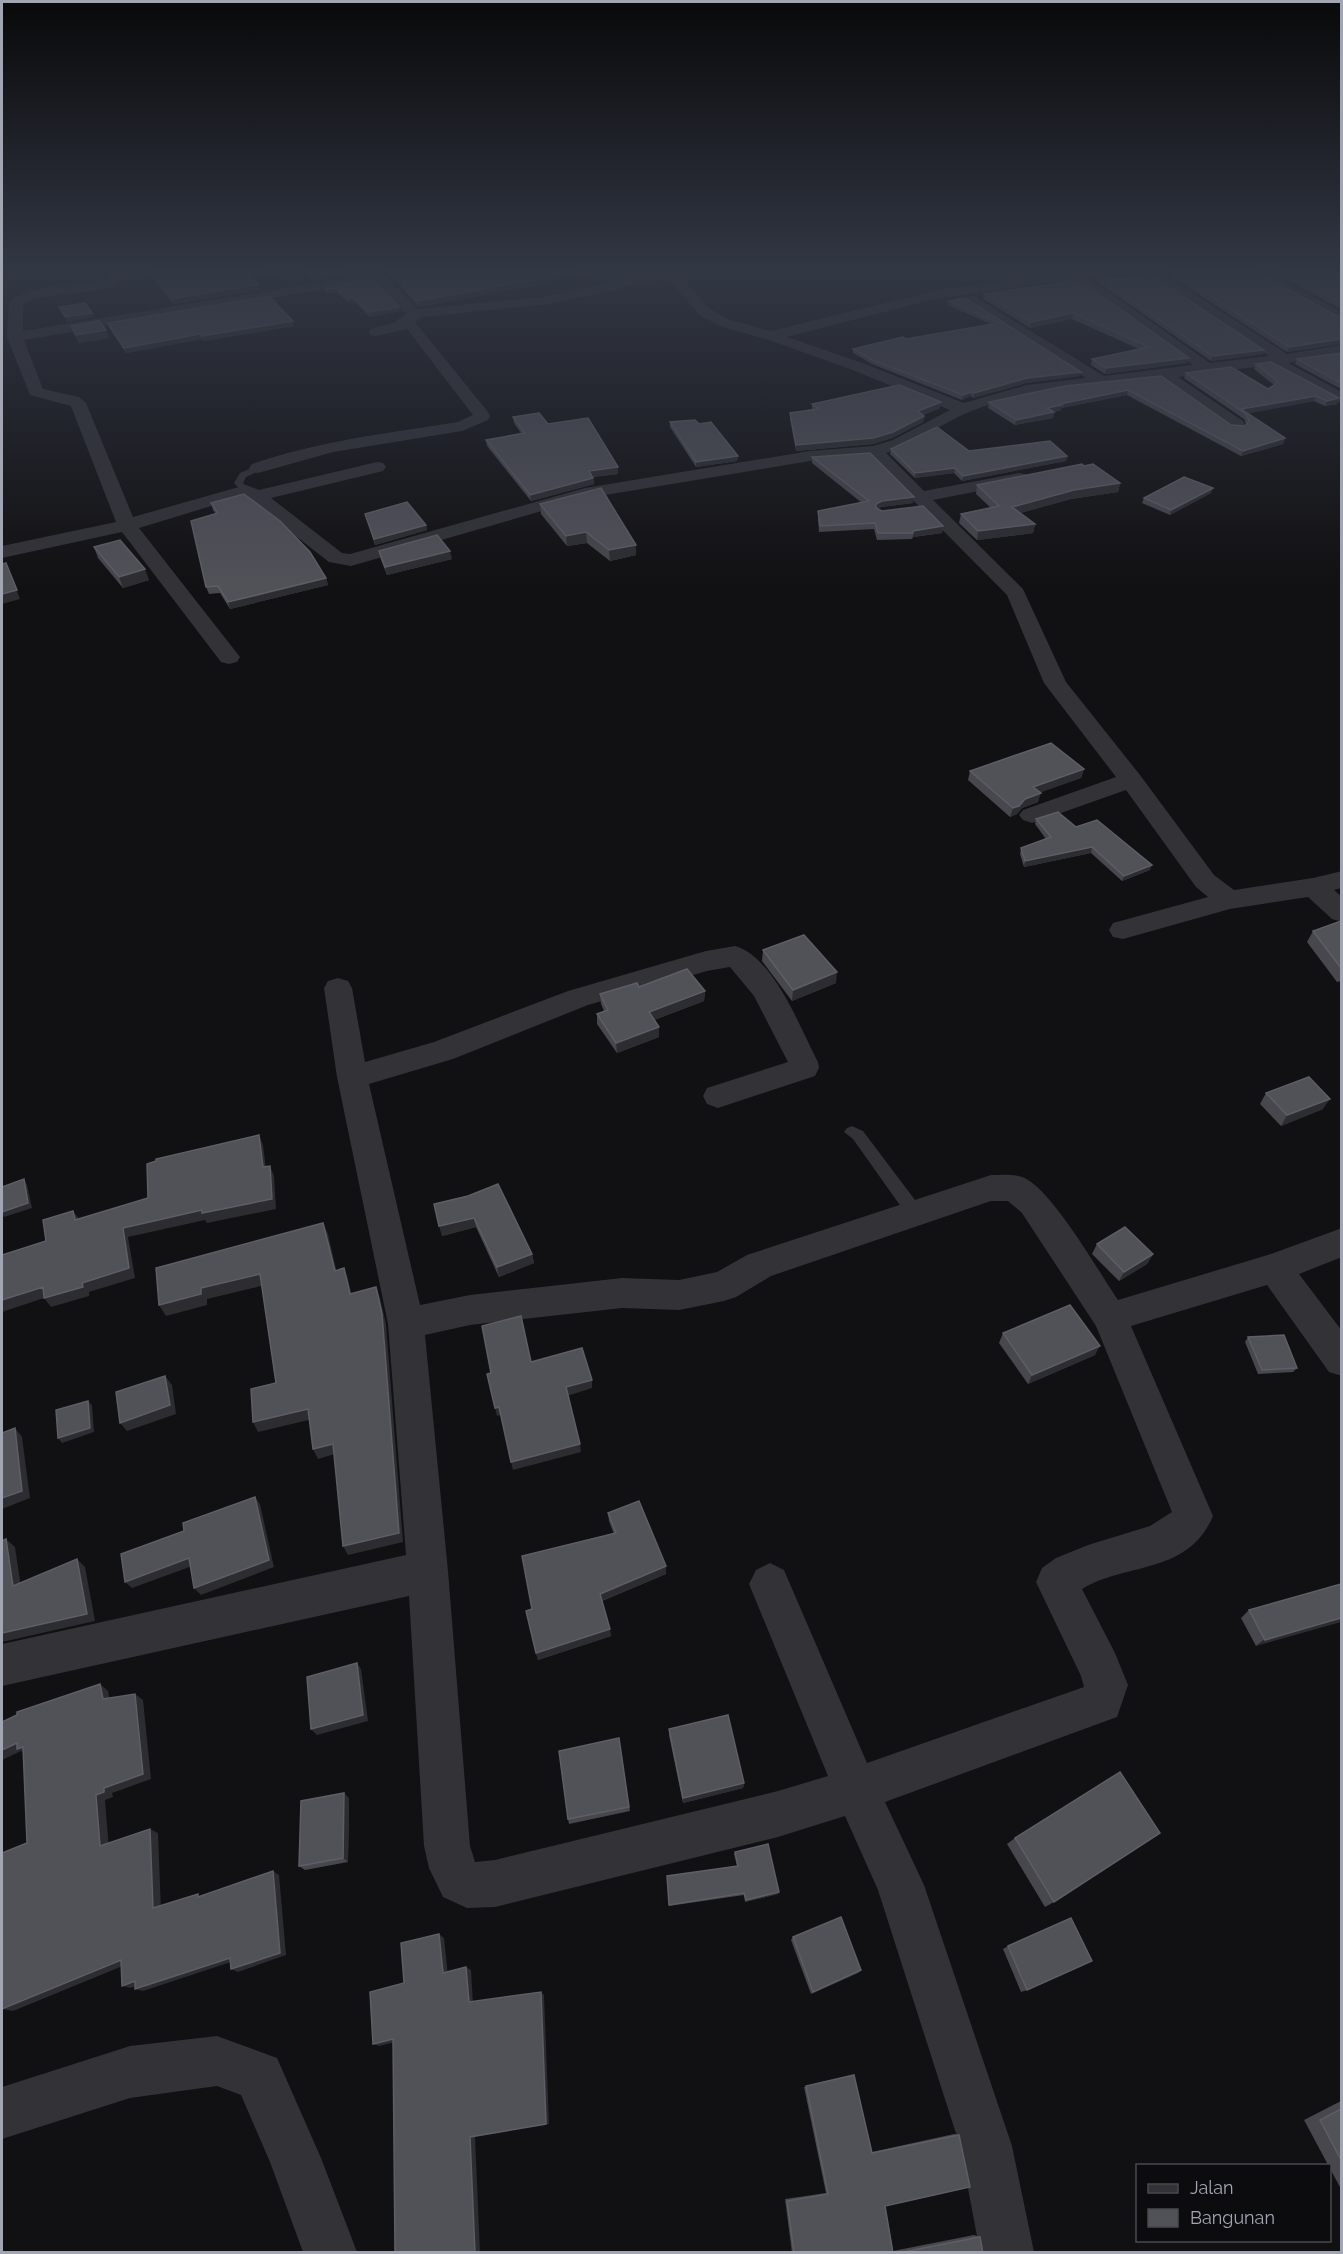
<svg xmlns="http://www.w3.org/2000/svg" width="1343" height="2254" viewBox="0 0 1343 2254" font-family="Raleway,sans-serif">
<rect width="100%" height="100%" fill="#111012"/>
<g fill="none" stroke-linecap="round" stroke-linejoin="round">
<g fill="#323237" fill-rule="evenodd">
<polygon points="258,465 262,468 261,470 246,477 243,483 250,490 243,492 234,483 240,473"/>
<polygon points="852,1126 863,1131 921,1208 923,1213 921,1218 915,1220 909,1218 853,1139 844,1132 847,1128"/>
</g>
<g fill="#323237" fill-rule="evenodd">
<path d="M108,270H122L117,285L103,289L32,299L23,305V331L371,274L368,270H383L387,278L418,309L550,296L661,270H690L680,275L710,309L730,320L771,331L934,291L1066,271L1157,270L1287,354L1342,345V355L1288,363L1342,392V404L1270,365L1178,377L1243,421L1245,425L1243,429H1231L1160,379C1097,386 1028,388 969,412C940,424 916,444 886,453L924,491L1019,473L1025,474L1028,478L1025,482L933,500L1023,589L1066,682L1140,775L1214,875L1234,890L1313,878L1342,871V888L1334,890L1342,897V922L1332,919L1308,897L1230,909L1123,939L1113,937L1109,930L1113,923L1208,897L1196,887L1126,790L1041,820L1032,823L1023,820L1019,815L1023,810L1116,777L1044,683L1007,595L870,457L810,461L587,498L351,566L329,562L244,496L139,528L240,657L237,662L229,664L221,662L122,532L2,558V546L116,522L71,406L30,395L7,337L9,303C25,284 77,284 101,281L106,280ZM1143,273L1269,356L1210,363L1100,286L1083,278ZM667,278L700,315L720,326L766,339L853,370L950,410L893,440L873,446L810,451L585,488L350,554L342,553L271,498L383,471L386,467L383,463L377,462L259,490L246,485L133,517L86,403L79,397L43,389L24,340L366,282L376,283L406,314L393,323L371,329L369,332L371,335L376,336L407,329L473,415L458,422C388,433 319,441 252,464L249,468L252,472L258,473L333,452L462,431L488,420L490,416L488,412L415,322L422,317L550,304ZM1063,280L1090,292L1193,365L1104,376L972,295L965,299L967,302L1086,378L1027,385L964,403L865,364L787,337L934,299Z"/>
<polygon points="1245,270 1263,270 1342,312 1342,322"/>
<path d="M735,946C774,957 800,1028 818,1062L819,1068L815,1076L718,1108L707,1104L703,1096L707,1088L788,1062L754,996L730,967L707,971L588,1005L453,1059L369,1084L420,1305L470,1295L622,1278L679,1280L717,1272L747,1255L991,1175C1003,1175 1017,1173 1028,1180C1056,1197 1097,1269 1118,1300L1271,1254L1342,1228V1257L1299,1274L1342,1331V1376L1329,1372L1267,1285L1131,1326L1213,1516C1188,1575 1127,1562 1082,1589L1115,1653L1128,1685L1117,1717L885,1802L924,1885L1012,2146L1034,2252H980L960,2146L878,1890L845,1816L778,1837L495,1907L467,1908L443,1897L429,1868L424,1846L409,1596L2,1686V1644L406,1555L388,1324L337,1077L324,988L328,981L338,978L348,981L352,988L365,1062L434,1042L568,991L706,951ZM991,1201H1008L1022,1213L1096,1326L1172,1512L1150,1526L1088,1545L1056,1558L1042,1568L1036,1582L1081,1676L1084,1687L867,1763L784,1570L770,1563L756,1570L749,1584L828,1776L778,1791L495,1860L475,1862L470,1846L448,1571L425,1335L470,1325L622,1308L679,1310L724,1301L736,1297L771,1276Z"/>
<polygon points="217,2036 277,2058 321,2158 357,2252 303,2252 270,2162 241,2095 217,2086 130,2098 2,2139 2,2087 130,2046"/>
</g>
</g>
<g fill="#47474d">
<polygon points="147,270 287,270 287,272 253,277 259,284 260,290 173,304"/>
<polygon points="304,270 367,270 367,272 314,281"/>
<polygon points="386,270 607,270 551,280 551,282 419,307"/>
<polygon points="1170,270 1341,318 1341,344 1287,352 1169,275"/>
<polygon points="1341,270 1341,309 1269,271"/>
<polygon points="1098,278 1264,350 1263,354 1211,361 1097,282"/>
<polygon points="365,280 399,307 400,311 370,317 355,302 349,303 337,292 327,294 325,291 324,287"/>
<polygon points="1073,281 1189,358 1187,363 1105,374 1091,365 1092,359 1139,349 1072,319 1030,328 983,299 984,294"/>
<polygon points="965,298 1081,372 1079,376 1026,383 973,398 971,396 962,400 872,364 853,353 853,349 991,324 948,305 949,301"/>
<polygon points="108,323 294,326 203,341 202,339 126,353 109,328"/>
<polygon points="71,326 106,330 109,338 79,343 74,334"/>
<polygon points="1341,353 1341,389 1295,364 1297,359"/>
<polygon points="1256,364 1337,404 1325,406 1314,401 1247,413 1285,438 1283,444 1241,456 1127,395 1061,408 1061,410 1053,412 1054,412 1053,418 1015,425 988,408 989,402 1161,376 1231,425 1245,426 1246,424 1244,419 1184,378 1186,373 1268,389 1274,385 1254,369"/>
<polygon points="812,404 940,408 923,415 924,416 923,422 892,438 873,444 796,451 790,419 790,413 812,409"/>
<polygon points="513,417 548,424 618,474 593,477 594,484 531,501 487,446 486,440 521,433 514,423"/>
<polygon points="670,422 699,424 738,456 737,461 696,467 670,427"/>
<polygon points="891,449 969,451 1067,456 1066,461 962,481 954,473 915,478 890,454"/>
<polygon points="812,457 913,503 881,507 878,509 882,511 943,526 942,533 913,537 912,539 877,540 874,529 819,532 818,518 818,511 862,503 812,463"/>
<polygon points="1084,466 1120,483 1118,492 1071,499 1020,513 1035,524 1033,533 977,540 959,523 961,514 991,508 976,494 977,485"/>
<polygon points="1211,493 1170,515 1142,503 1144,498"/>
<polygon points="211,503 326,578 328,585 230,609 220,593 209,594 206,587 216,514 213,510"/>
<polygon points="540,504 636,545 636,555 610,561 587,543 567,546 541,514"/>
<polygon points="365,514 426,525 427,530 375,545"/>
<polygon points="94,547 149,580 123,588 98,558"/>
<polygon points="379,551 452,559 387,575 381,560"/>
<polygon points="1084,769 1081,778 1040,792 1038,802 1022,808 1017,814 1010,817 968,780 970,771"/>
<polygon points="1036,819 1076,827 1150,870 1122,881 1091,853 1024,867 1020,854 1021,848 1046,839 1035,824"/>
<polygon points="1341,921 1341,981 1337,982 1307,942 1313,931"/>
<polygon points="763,950 836,983 792,1001 762,961"/>
<polygon points="639,987 705,991 704,1001 654,1020 659,1037 617,1053 597,1024 597,1014 604,1011 601,1004 600,994"/>
<polygon points="1266,1093 1323,1109 1281,1126 1260,1104"/>
<polygon points="468,1196 532,1254 534,1263 499,1277 476,1227 442,1236"/>
<polygon points="1097,1244 1153,1254 1147,1264 1119,1281 1092,1254"/>
<polygon points="1003,1333 1095,1355 1028,1384 999,1343"/>
<polygon points="1248,1337 1297,1368 1293,1372 1258,1374 1245,1342"/>
<polygon points="608,1513 666,1566 666,1574 602,1601 611,1636 538,1660 536,1653 532,1609 614,1534 609,1521"/>
<polygon points="1341,1584 1256,1646 1241,1618 1249,1610"/>
<polygon points="669,1729 744,1783 743,1788 683,1803 669,1735"/>
<polygon points="619,1738 630,1811 569,1824 568,1819"/>
<polygon points="349,1798 348,1862 305,1870 299,1866"/>
<polygon points="1015,1838 1054,1902 1045,1907 1007,1844"/>
<polygon points="735,1852 779,1892 778,1894 745,1902 744,1895 669,1906 667,1876 737,1866 734,1854"/>
<polygon points="793,1937 861,1970 858,1973 811,1994 791,1940"/>
<polygon points="1008,1946 1027,1990 1021,1992 1003,1949"/>
<polygon points="854,2075 872,2152 954,2134 959,2135 885,2206 893,2251 974,2235 980,2237 983,2253 792,2253 785,2199 826,2193 804,2087"/>
<polygon points="1341,2101 1341,2189 1304,2120"/>
</g>
<g fill="#2d2d31">
<polygon points="262,270 287,270 287,272 249,278 248,273"/>
<polygon points="346,270 367,270 367,272 314,281 313,276"/>
<polygon points="577,270 607,270 551,280 551,282 419,307 418,301"/>
<polygon points="259,284 260,290 173,304 171,299"/>
<polygon points="337,288 337,292 327,294 326,289"/>
<polygon points="354,298 355,302 349,303 348,299"/>
<polygon points="399,307 400,311 370,317 369,312"/>
<polygon points="92,313 94,317 67,322 65,317"/>
<polygon points="1073,313 1072,319 1030,328 1031,322"/>
<polygon points="293,321 294,326 203,341 202,336"/>
<polygon points="106,330 109,338 79,343 76,335"/>
<polygon points="200,334 202,339 126,353 124,348"/>
<polygon points="1341,339 1341,344 1287,352 1289,347"/>
<polygon points="1264,350 1263,354 1211,361 1212,356"/>
<polygon points="1189,358 1187,363 1105,374 1106,368"/>
<polygon points="1081,372 1079,376 1026,383 973,398 974,393 1027,378"/>
<polygon points="1128,390 1127,395 1061,408 1061,410 1046,413 1047,408 1060,404"/>
<polygon points="972,392 971,396 962,400 963,395"/>
<polygon points="1316,396 1314,401 1246,414 1241,409"/>
<polygon points="1339,398 1337,404 1325,406 1327,401"/>
<polygon points="941,402 940,408 917,417 918,411"/>
<polygon points="1054,412 1053,418 1015,425 1016,420"/>
<polygon points="924,416 923,422 892,438 873,444 796,451 796,445"/>
<polygon points="1285,438 1283,444 1241,456 1243,451"/>
<polygon points="738,456 737,461 696,467 696,462"/>
<polygon points="1067,456 1066,461 962,481 963,476"/>
<polygon points="618,467 618,474 589,477 589,471"/>
<polygon points="955,468 954,473 915,478 915,473"/>
<polygon points="593,478 594,484 531,501 530,495"/>
<polygon points="1120,483 1118,492 1071,499 1010,516 1012,507 1074,490"/>
<polygon points="1213,488 1211,493 1170,515 1171,510"/>
<polygon points="914,497 913,503 881,507 876,510 876,504 882,501"/>
<polygon points="1035,524 1033,533 977,540 978,531"/>
<polygon points="426,525 427,530 375,545 374,539"/>
<polygon points="943,526 942,533 913,537 913,531"/>
<polygon points="586,532 587,543 567,546 566,536"/>
<polygon points="636,545 636,555 610,561 609,550"/>
<polygon points="450,551 452,559 387,575 385,567"/>
<polygon points="6,563 20,599 2,604 2,594"/>
<polygon points="145,569 149,580 123,588 119,577"/>
<polygon points="326,578 328,585 230,609 228,602"/>
<polygon points="1084,769 1081,778 1031,796 1033,787"/>
<polygon points="1041,793 1038,802 1022,808 1017,814 1010,817 1013,808 1025,799"/>
<polygon points="1092,847 1091,853 1024,867 1025,861"/>
<polygon points="1152,865 1150,870 1122,881 1124,876"/>
<polygon points="837,972 836,983 792,1001 793,990"/>
<polygon points="705,991 704,1001 649,1022 649,1012"/>
<polygon points="659,1027 659,1037 617,1053 616,1043"/>
<polygon points="1330,1099 1323,1109 1281,1126 1287,1115"/>
<polygon points="259,1135 263,1145 267,1177 263,1167"/>
<polygon points="270,1166 274,1176 276,1209 207,1223 205,1220 128,1237 135,1278 89,1292 89,1296 51,1307 44,1298 82,1283 123,1228"/>
<polygon points="24,1179 27,1185 32,1208 4,1217 2,1214 2,1212"/>
<polygon points="73,1211 80,1220 75,1220"/>
<polygon points="474,1218 476,1227 442,1236 439,1226"/>
<polygon points="323,1223 328,1234 339,1282 335,1271"/>
<polygon points="532,1254 534,1263 499,1277 497,1267"/>
<polygon points="1153,1254 1147,1264 1119,1281 1124,1272"/>
<polygon points="344,1268 348,1279 354,1305 350,1294"/>
<polygon points="260,1274 265,1285 207,1299 207,1305 166,1316 159,1305 201,1288"/>
<polygon points="43,1287 50,1296 2,1312 2,1300"/>
<polygon points="376,1287 380,1298 386,1324 403,1542 348,1555 343,1546"/>
<polygon points="1100,1346 1095,1355 1028,1384 1032,1375"/>
<polygon points="165,1376 172,1385 176,1414 127,1431 120,1423"/>
<polygon points="592,1380 592,1388 567,1396 566,1387"/>
<polygon points="88,1401 92,1405 94,1432 62,1443 58,1438"/>
<polygon points="499,1407 501,1415 497,1416 495,1408"/>
<polygon points="308,1409 313,1419 258,1432 253,1422"/>
<polygon points="15,1428 22,1437 30,1498 2,1509 2,1498"/>
<polygon points="333,1444 338,1453 318,1459 313,1449"/>
<polygon points="580,1444 581,1452 513,1470 511,1462"/>
<polygon points="255,1497 260,1504 274,1567 201,1595 194,1588"/>
<polygon points="6,1539 15,1547 22,1594 13,1586"/>
<polygon points="189,1558 195,1565 132,1588 125,1582"/>
<polygon points="77,1559 85,1567 95,1621 2,1642 2,1633"/>
<polygon points="666,1566 666,1574 601,1601 600,1594"/>
<polygon points="1341,1618 1341,1622 1256,1646 1265,1640"/>
<polygon points="610,1629 611,1636 538,1660 536,1653"/>
<polygon points="357,1663 361,1669 368,1721 317,1735 311,1729"/>
<polygon points="100,1684 108,1691 111,1705 103,1699"/>
<polygon points="135,1694 143,1700 151,1779 112,1793 113,1797 105,1800 109,1850 100,1846 96,1795 104,1788"/>
<polygon points="17,1743 33,1752 27,1754 21,1751 2,1760 2,1750"/>
<polygon points="744,1783 743,1788 683,1803 683,1798"/>
<polygon points="344,1793 349,1798 348,1862 343,1858"/>
<polygon points="150,1829 158,1833 161,1911 153,1908"/>
<polygon points="273,1871 279,1875 286,1955 238,1972 231,1969"/>
<polygon points="779,1892 778,1894 745,1902 746,1900"/>
<polygon points="439,1934 444,1938 448,1976 443,1973"/>
<polygon points="230,1958 237,1960 143,1991 135,1989"/>
<polygon points="121,1960 130,1963 13,2011 2,2009"/>
<polygon points="466,1967 471,1970 473,2004 469,2002"/>
<polygon points="861,1970 858,1973 811,1994 813,1992"/>
<polygon points="135,1981 143,1983 131,1988 122,1986"/>
<polygon points="541,1992 544,1995 549,2124 546,2124"/>
<polygon points="393,2039 399,2041 379,2046 373,2044"/>
<polygon points="475,2136 480,2253 475,2253 470,2137"/>
</g>
<g fill="#515158" stroke="#5d5e66" stroke-width="1.5">
<polygon points="149,270 262,270 248,273 259,284 171,299"/>
<polygon points="308,270 346,270 313,276"/>
<polygon points="389,270 577,270 548,275 550,277 418,301"/>
<polygon points="1170,270 1252,270 1341,318 1341,339 1289,347"/>
<polygon points="1279,270 1341,270 1341,303"/>
<polygon points="1149,274 1264,350 1212,356 1098,278 1110,276 1118,279"/>
<polygon points="365,280 374,281 399,307 369,312 354,298 348,299 337,288 326,289 324,287"/>
<polygon points="1073,281 1090,288 1189,358 1106,368 1092,359 1149,347 1073,313 1031,322 984,294"/>
<polygon points="269,296 293,321 202,336 200,334 124,348 108,323"/>
<polygon points="965,298 1081,372 1027,378 974,393 972,392 963,395 872,360 853,349 903,337 906,339 999,323 949,301"/>
<polygon points="85,303 92,313 65,317 59,307"/>
<polygon points="99,321 106,330 76,335 71,326"/>
<polygon points="1341,353 1341,383 1297,359"/>
<polygon points="1271,362 1339,398 1327,401 1316,396 1241,409 1285,438 1243,451 1128,390 1060,404 1062,405 1047,408 1054,412 1016,420 989,402 1065,386 1161,376 1231,425 1245,426 1249,421 1246,414 1186,373 1231,367 1268,389 1276,384 1277,381 1256,364"/>
<polygon points="899,385 941,402 918,411 924,416 893,432 873,438 796,445 790,413 819,409 812,404"/>
<polygon points="539,413 548,424 588,418 618,467 589,471 593,478 530,495 486,440 525,433 513,417"/>
<polygon points="695,420 699,424 711,422 738,456 696,462 670,422"/>
<polygon points="937,427 969,451 1050,441 1067,456 963,476 955,468 915,473 891,449"/>
<polygon points="870,453 914,497 882,501 876,504 876,508 882,511 923,506 943,526 913,531 913,533 878,533 875,523 820,526 818,511 869,501 812,457"/>
<polygon points="1082,464 1084,466 1093,464 1120,483 1074,490 1012,507 1035,524 978,531 961,514 999,506 977,485"/>
<polygon points="1184,477 1213,488 1171,510 1144,498"/>
<polygon points="601,488 636,545 609,550 586,532 566,536 540,504"/>
<polygon points="244,494 280,521 310,552 326,578 228,602 218,586 206,587 191,521 218,513 211,503"/>
<polygon points="407,502 426,525 374,539 365,514"/>
<polygon points="437,535 450,551 385,567 379,551"/>
<polygon points="120,540 145,569 119,577 94,547"/>
<polygon points="6,563 17,590 2,594 2,564"/>
<polygon points="1051,743 1084,769 1033,787 1041,793 1025,799 1019,806 1013,808 970,771"/>
<polygon points="1058,812 1076,827 1097,820 1152,865 1124,876 1092,847 1025,861 1021,848 1051,837 1036,819"/>
<polygon points="1341,921 1341,968 1313,931"/>
<polygon points="804,935 837,972 793,990 763,950"/>
<polygon points="687,969 705,991 649,1012 659,1027 616,1043 597,1014 608,1010 600,994 637,983 639,987"/>
<polygon points="1309,1077 1330,1099 1287,1115 1266,1093"/>
<polygon points="259,1135 263,1167 270,1166 272,1199 202,1213 202,1210 123,1228 129,1268 82,1283 83,1287 44,1298 43,1287 2,1300 2,1255 46,1241 43,1220 73,1211 75,1220 148,1198 147,1164 156,1161 156,1159"/>
<polygon points="24,1179 28,1203 2,1212 2,1187"/>
<polygon points="498,1184 532,1254 497,1267 474,1218 439,1226 434,1204 468,1196"/>
<polygon points="323,1223 335,1271 344,1268 350,1294 376,1287 382,1314 399,1533 343,1546 333,1444 313,1449 308,1409 253,1422 251,1389 276,1383 260,1274 201,1288 201,1294 159,1305 156,1268"/>
<polygon points="1125,1227 1153,1254 1124,1272 1097,1244"/>
<polygon points="1070,1305 1100,1346 1032,1375 1003,1333"/>
<polygon points="521,1316 531,1362 582,1348 592,1380 566,1387 580,1444 511,1462 499,1407 495,1408 487,1374 491,1373 482,1326"/>
<polygon points="1284,1335 1297,1368 1262,1370 1248,1337"/>
<polygon points="165,1376 170,1405 120,1423 116,1392"/>
<polygon points="88,1401 90,1428 58,1438 56,1410"/>
<polygon points="15,1428 22,1491 2,1498 2,1433"/>
<polygon points="255,1497 269,1560 194,1588 189,1558 125,1582 121,1554 184,1531 183,1523"/>
<polygon points="639,1501 666,1566 600,1594 610,1629 536,1653 526,1611 532,1609 522,1556 616,1533 608,1513"/>
<polygon points="6,1539 13,1586 77,1559 87,1614 2,1633 2,1541"/>
<polygon points="1341,1584 1341,1618 1265,1640 1249,1610"/>
<polygon points="357,1663 363,1715 311,1729 307,1677"/>
<polygon points="100,1684 103,1699 135,1694 143,1774 104,1788 104,1792 96,1795 100,1846 150,1829 153,1908 198,1894 198,1897 273,1871 280,1953 231,1969 230,1958 135,1989 135,1981 122,1986 121,1960 2,2009 2,1853 27,1843 23,1747 17,1749 17,1743 2,1750 2,1722 17,1715 17,1712"/>
<polygon points="728,1715 744,1783 683,1798 669,1729"/>
<polygon points="619,1738 629,1807 568,1819 559,1751"/>
<polygon points="1120,1772 1160,1833 1054,1902 1015,1838"/>
<polygon points="344,1793 343,1858 299,1866 301,1801"/>
<polygon points="768,1844 779,1892 746,1900 744,1893 669,1905 667,1876 738,1866 735,1852"/>
<polygon points="841,1917 861,1970 813,1992 793,1937"/>
<polygon points="1071,1918 1092,1961 1027,1990 1008,1946"/>
<polygon points="439,1934 443,1973 466,1967 469,2002 541,1992 546,2124 470,2137 475,2253 395,2253 393,2039 373,2044 370,1992 404,1983 401,1943"/>
<polygon points="854,2075 872,2153 959,2135 970,2187 885,2206 893,2253 794,2253 787,2201 828,2194 806,2086"/>
<polygon points="1341,2109 1341,2160 1320,2120"/>
<polygon points="980,2237 983,2253 898,2253"/>
</g>
<linearGradient id="sky" x2="0" y2="1"><stop stop-color="#09090a"/><stop offset="0.46" stop-color="#323744"/><stop offset="1" stop-color="#323744" stop-opacity="0"/></linearGradient>
<rect width="1343" height="586" fill="url(#sky)"/>
<rect width="1343" height="2254" fill="none" stroke="#a2a5b2" stroke-width="6"/>
<rect x="1136" y="2164" width="195" height="78" fill="#0c0b0d" stroke="#48494f" stroke-width="1.5"/>
<rect x="1148" y="2184" width="30" height="9" fill="#323237" stroke="#48494f" stroke-width="1.5"/>
<text x="1190" y="2194" font-size="18" fill="#a2a5b2">Jalan</text>
<rect x="1148" y="2209" width="30" height="18" fill="#515158" stroke="#48494f" stroke-width="1.5"/>
<text x="1190" y="2224" font-size="18" fill="#a2a5b2">Bangunan</text>
</svg>
